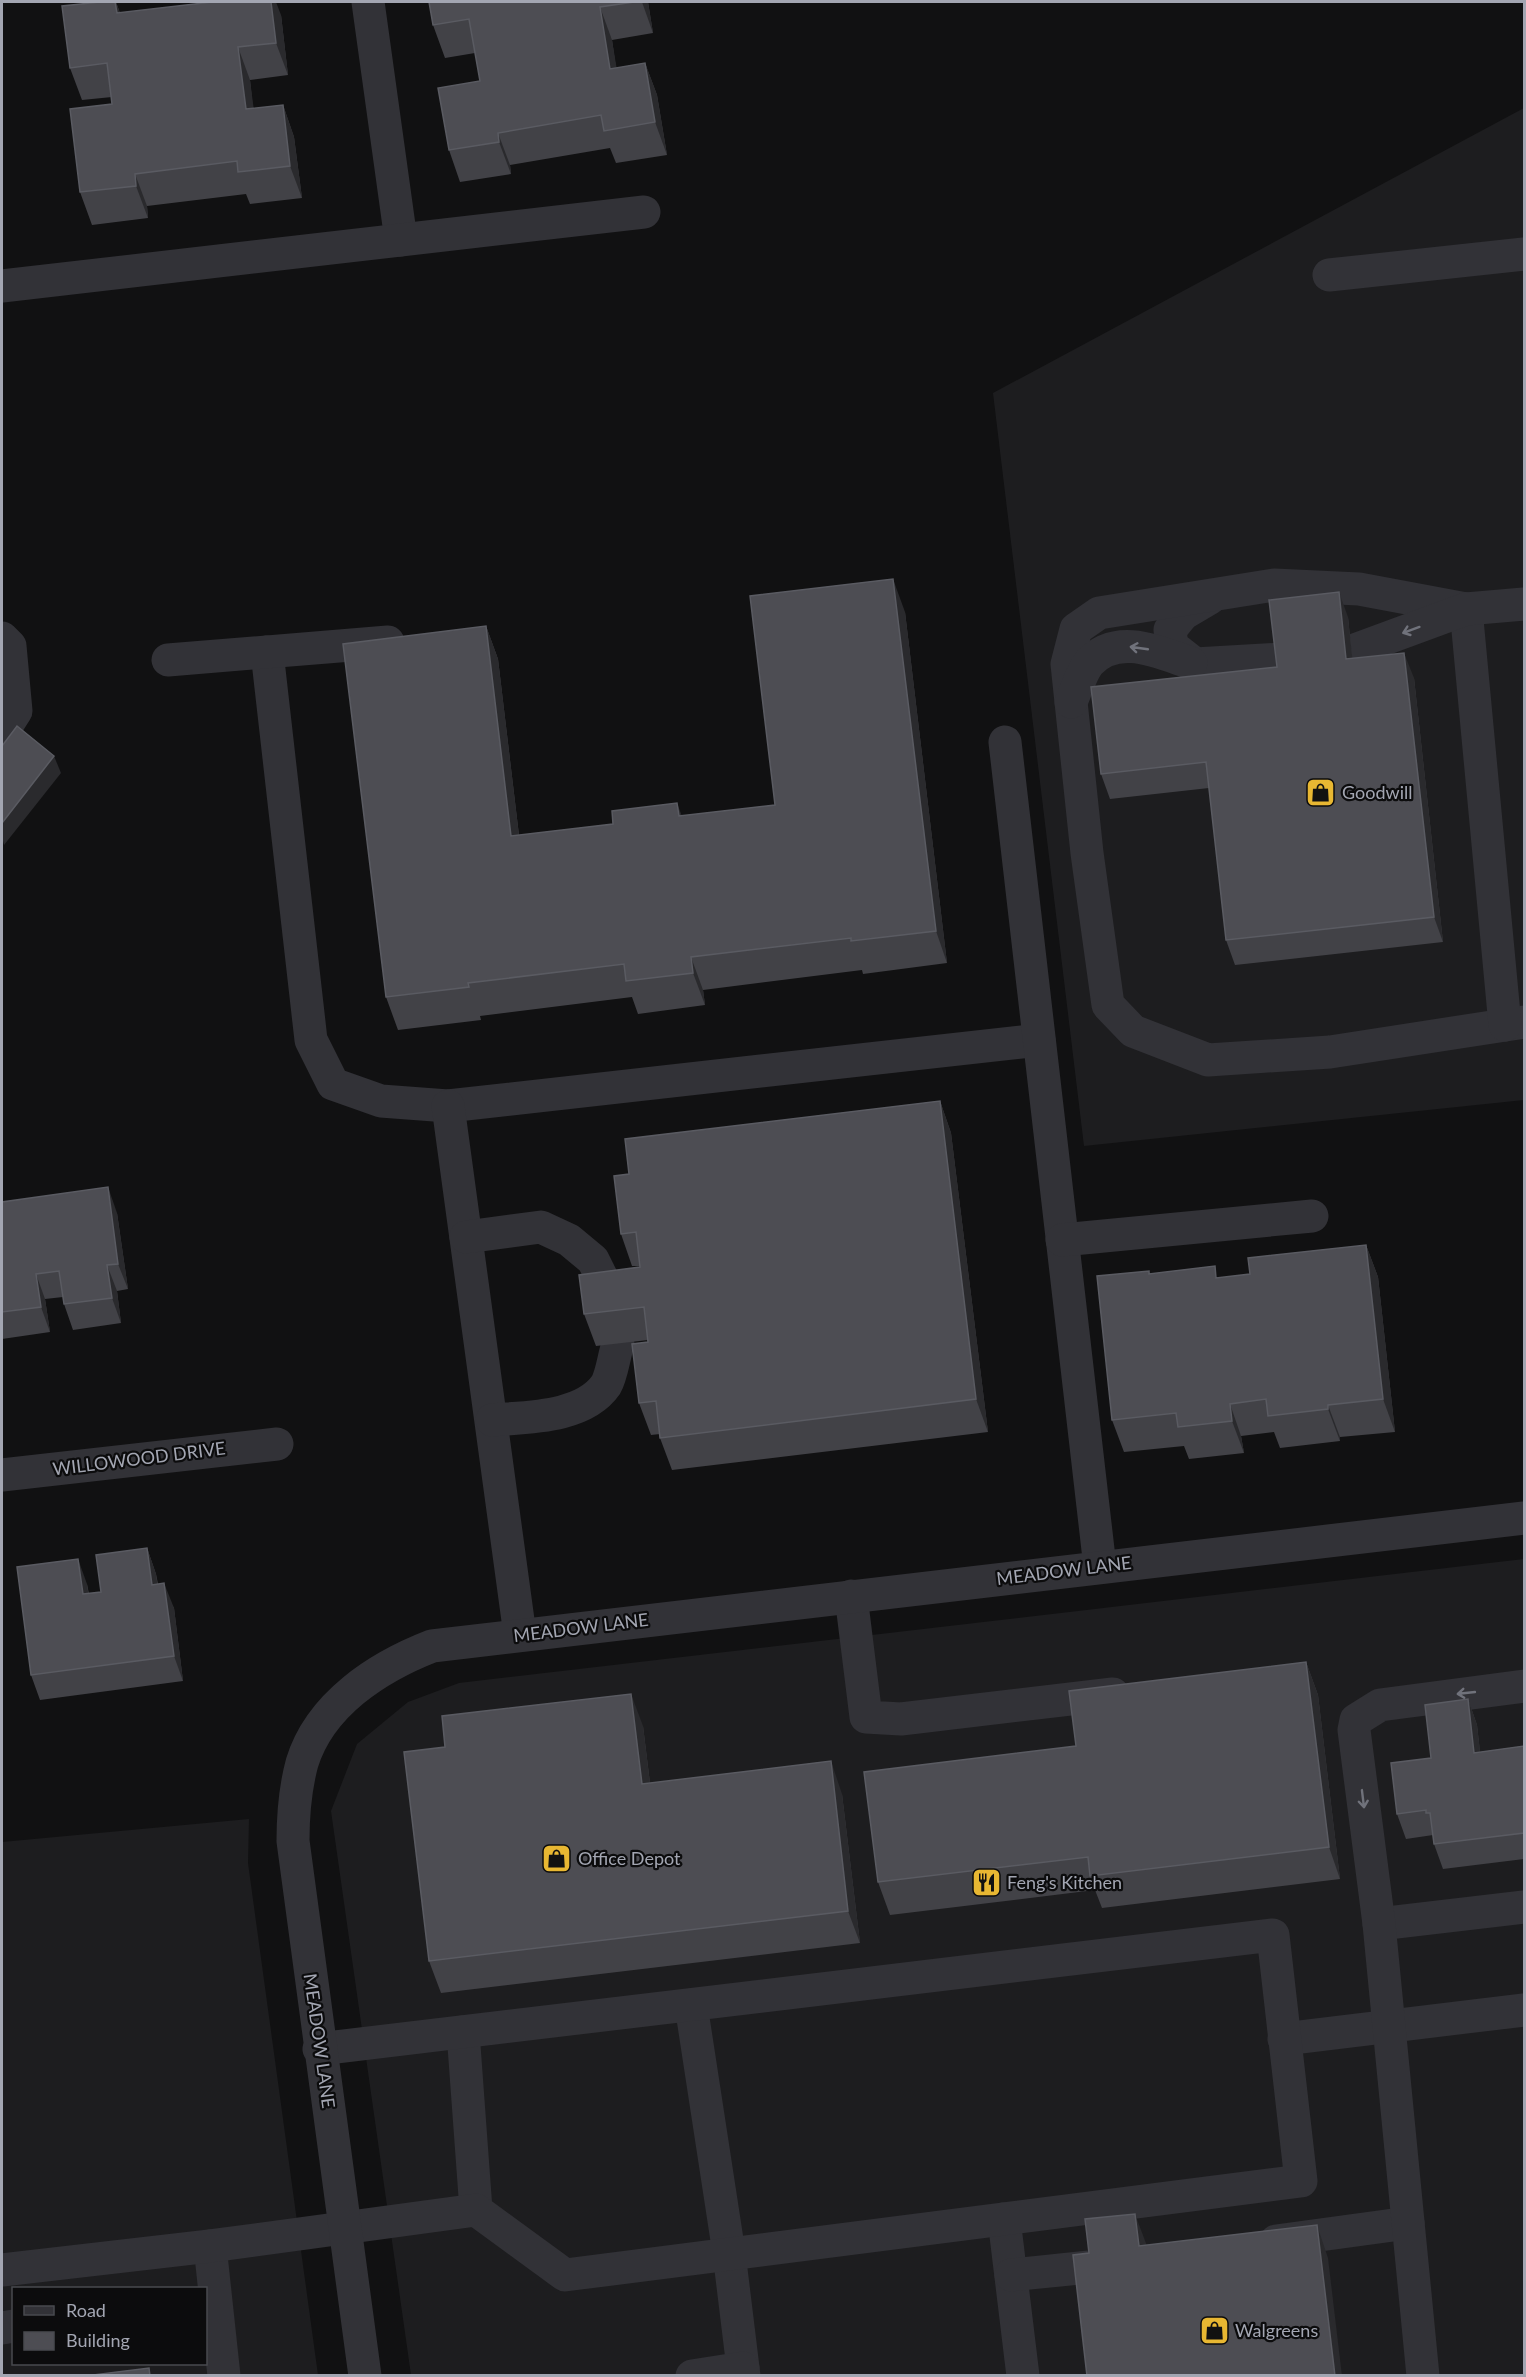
<svg xmlns="http://www.w3.org/2000/svg" width="1526" height="2377" viewBox="0 0 1526 2377" font-family="Lato,sans-serif">
<rect width="100%" height="100%" fill="#111112"/>
<g fill="#1d1d1f" fill-rule="evenodd">
<polygon points="1524,108 1524,1100 1084,1146 993,393"/>
<polygon points="1524,1559 1524,2375 411,2375 331,1811 357,1744 408,1702 459,1683"/>
<path d="M249,1819L248,1863L318,2375L2,2376V1842ZM14,2288H206V2364H14Z"/>
</g>
<g fill="none" stroke-linecap="round" stroke-linejoin="round">
<g stroke="#323237" stroke-width="33">
<polyline points="368,2 401,240"/>
<polyline points="1329,275 1524,254"/>
<polyline points="2,286 644,212"/>
<polyline points="1210,598 1183,614 1170,630 1172,646 1195,664 1282,659"/>
<polyline points="1466,609 1359,589 1274,585 1099,613 1076,629 1067,664 1087,853 1108,1005 1133,1031 1208,1060 1330,1052 1524,1022"/>
<polyline points="1466,609 1505,1025"/>
<polyline points="2,638 10,646 16,711 2,733"/>
<polyline points="1352,651 1466,609 1524,604"/>
<polyline points="267,652 311,1040 333,1084 381,1101 448,1106 1039,1040"/>
<polyline points="168,660 388,642"/>
<path d="M1071,702C1076,691 1081,673 1089,663C1117,632 1158,652 1191,663"/>
<polyline points="1005,742 1100,1567"/>
<polyline points="448,1106 520,1635"/>
<polyline points="466,1237 541,1227 569,1240 593,1260 615,1304"/>
<polyline points="1062,1240 1312,1216"/>
<path d="M492,1420C527,1417 583,1418 606,1385C612,1375 614,1355 618,1344"/>
<polyline points="2,1475 277,1444"/>
<polyline points="851,1596 866,1717 901,1719 1113,1694"/>
<polyline points="1379,1924 1524,1907"/>
<polyline points="691,2005 729,2253 744,2376"/>
<polyline points="463,2032 476,2210"/>
<polyline points="1284,2039 1524,2010"/>
<polyline points="1004,2219 1023,2376"/>
<polyline points="1276,2241 1408,2223"/>
<polyline points="210,2246 224,2376"/>
<polyline points="2,2270 210,2246 476,2210 565,2275 1301,2181 1273,1935 319,2049"/>
<polyline points="1011,2275 1099,2266"/>
<polyline points="2,2328 14,2326"/>
<path d="M365,2376L293,1841C293,1814 295,1789 302,1763C320,1704 378,1667 432,1646L1524,1518"/>
<polyline points="692,2376 743,2368"/>
<polyline points="1423,2376 1379,1924 1354,1730 1356,1720 1380,1705 1524,1686"/>
</g>
</g>
<g fill="#424247">
<polygon points="116,2 120,13 281,15 288,75 250,80 253,109 283,105 294,137 302,198 250,204 246,194 147,206 148,218 92,225 80,192 112,104 112,97 82,100 70,68"/>
<polygon points="429,2 648,2 653,33 612,40 616,68 645,63 657,95 667,155 616,163 610,148 510,165 511,174 460,182 449,150 480,81 475,53 445,58 433,25"/>
<polygon points="905,612 947,963 863,974 862,970 703,990 705,1005 638,1014 632,997 480,1016 481,1020 398,1030 386,997 486,626 498,659 519,835 775,805"/>
<polygon points="1348,617 1352,658 1414,678 1443,942 1235,965 1226,940 1209,788 1110,799 1101,774 1277,667"/>
<polygon points="940,1101 951,1133 988,1432 672,1470 660,1438 660,1434 651,1435 639,1403 648,1340 596,1346 584,1314 640,1267 640,1266 632,1266 621,1234 629,1174"/>
<polygon points="2,1202 117,1213 128,1289 117,1291 121,1323 73,1330 64,1304 63,1297 45,1299 50,1332 2,1339"/>
<polygon points="1366,1245 1378,1277 1395,1432 1340,1437 1340,1441 1280,1448 1274,1432 1241,1436 1244,1453 1189,1459 1184,1446 1124,1452 1112,1420 1149,1271 1150,1274 1219,1278 1250,1274"/>
<polygon points="147,1548 156,1574 158,1584 174,1608 183,1681 40,1700 31,1675 87,1584 89,1594 101,1592"/>
<polygon points="1306,1662 1318,1695 1340,1879 1102,1908 1095,1890 890,1915 878,1882 1076,1746"/>
<polygon points="1468,1699 1477,1725 1480,1752 1524,1746 1524,1859 1443,1869 1434,1844 1433,1835 1406,1839 1397,1814"/>
<polygon points="643,1726 650,1783 842,1794 860,1943 441,1993 429,1961"/>
</g>
<g fill="#2a2a2d">
<polygon points="116,2 127,32 117,13"/>
<polygon points="271,2 276,2 281,15 288,75 276,43"/>
<polygon points="642,2 648,2 653,33"/>
<polygon points="600,7 612,40 622,101 610,69"/>
<polygon points="238,47 250,80 258,142 246,109"/>
<polygon points="645,63 657,95 667,155 655,122"/>
<polygon points="283,105 294,137 302,198 290,166"/>
<polygon points="498,133 510,165 511,174 499,142"/>
<polygon points="135,174 147,206 148,218 136,186"/>
<polygon points="893,579 905,612 947,963 936,931"/>
<polygon points="1339,592 1348,617 1355,684 1346,659"/>
<polygon points="486,626 498,659 523,869 511,836"/>
<polygon points="1404,653 1414,678 1443,942 1434,917"/>
<polygon points="54,756 61,773 4,845 2,837 2,823"/>
<polygon points="677,803 689,835 679,816"/>
<polygon points="691,957 703,990 705,1005 693,973"/>
<polygon points="940,1101 951,1133 988,1432 976,1399"/>
<polygon points="108,1187 117,1213 128,1289 118,1264"/>
<polygon points="1366,1245 1378,1277 1395,1432 1383,1399"/>
<polygon points="107,1265 117,1291 121,1323 112,1298"/>
<polygon points="36,1274 45,1299 50,1332 41,1307"/>
<polygon points="1230,1404 1241,1436 1244,1453 1232,1421"/>
<polygon points="1328,1405 1340,1437 1340,1441 1328,1409"/>
<polygon points="147,1548 156,1574 161,1610 152,1585"/>
<polygon points="78,1559 87,1584 92,1620 83,1594"/>
<polygon points="164,1583 174,1608 183,1681 174,1656"/>
<polygon points="1306,1662 1318,1695 1340,1879 1329,1847"/>
<polygon points="631,1694 643,1726 654,1816 642,1784"/>
<polygon points="1468,1699 1477,1725 1483,1778 1474,1753"/>
<polygon points="831,1761 842,1794 860,1943 848,1911"/>
<polygon points="1135,2214 1147,2246 1139,2246"/>
<polygon points="1317,2225 1328,2258 1342,2376 1335,2376"/>
</g>
<g fill="#4d4d53" stroke="#5a5b62" stroke-width="1.5">
<polygon points="100,2 115,2 117,13 212,2 271,2 276,43 238,47 246,109 283,105 290,166 238,172 237,161 135,174 136,186 80,192 70,109 112,104 107,63 70,68 62,6"/>
<polygon points="429,2 634,2 600,7 610,69 645,63 655,122 604,131 601,115 498,133 499,142 449,150 438,88 480,81 469,19 433,25"/>
<polygon points="893,579 936,931 851,941 851,938 691,957 693,973 626,981 624,964 468,983 469,987 386,997 343,644 486,626 511,836 613,824 612,811 677,803 679,816 775,805 750,596"/>
<polygon points="1339,592 1346,659 1404,653 1434,917 1226,940 1206,762 1101,774 1091,687 1277,667 1269,600"/>
<polygon points="17,726 54,756 2,823 2,746"/>
<polygon points="940,1101 976,1399 660,1438 656,1401 639,1403 632,1344 648,1342 644,1307 584,1314 579,1275 640,1267 636,1232 621,1234 614,1176 629,1174 625,1139"/>
<polygon points="108,1187 118,1264 107,1265 112,1298 64,1304 59,1271 36,1274 41,1307 2,1312 2,1202"/>
<polygon points="1366,1245 1383,1399 1328,1405 1328,1409 1268,1416 1266,1399 1230,1404 1232,1421 1178,1427 1176,1413 1112,1420 1097,1276 1149,1271 1149,1274 1215,1266 1216,1278 1250,1274 1248,1258"/>
<polygon points="147,1548 152,1585 164,1583 174,1656 31,1675 17,1567 78,1559 83,1594 101,1592 96,1555"/>
<polygon points="1306,1662 1329,1847 1090,1876 1088,1857 878,1882 864,1772 1076,1746 1069,1691"/>
<polygon points="631,1694 642,1784 831,1761 848,1911 429,1961 404,1752 445,1747 442,1716"/>
<polygon points="1468,1699 1474,1753 1524,1746 1524,1833 1434,1844 1430,1813 1426,1813 1426,1810 1397,1814 1391,1763 1431,1758 1425,1705"/>
<polygon points="1135,2214 1139,2246 1317,2225 1335,2376 1087,2376 1073,2255 1089,2253 1085,2219"/>
<polygon points="149,2368 150,2376 85,2376"/>
</g>
<defs><path id="oneway-shaft" d="M-6 0H5M1.5-3L5.5 0L1.5 3" fill="none" stroke-width="1.6" stroke-linecap="round" stroke-linejoin="round" transform="scale(1.5)"/></defs>
<g stroke="#70727b">
<use href="#oneway-shaft" transform="translate(1411 630) rotate(160)"/>
<use href="#oneway-shaft" transform="translate(1139 648) rotate(-172)"/>
<use href="#oneway-shaft" transform="translate(1466 1693) rotate(174)"/>
<use href="#oneway-shaft" transform="translate(1363 1799) rotate(83)"/>
</g>
<defs>
<symbol id="shop-square" viewBox="-11 -11 22 22"><rect x="-9" y="-9" width="18" height="18" rx="4" fill="#e8b732" stroke="#0c0c0d"/><path d="M-5-2.5h2.3a2.7 3.5 0 0 1 5.4 0H5L5.5 6h-11ZM-1.5-2.5h3a1.5 2.3 0 0 0-3 0Z" fill="#111"/></symbol>
<symbol id="restaurant-square" viewBox="-11 -11 22 22"><rect x="-9" y="-9" width="18" height="18" rx="4" fill="#e8b732" stroke="#0c0c0d"/><path d="M-5-6h1v4h1v-4h1v4h1v-4h1v5L-1.5 .5V6h-2V.5L-5-1ZM5-6V6H3V1.5H1.5Q1.5-4 5-6Z" fill="#111"/></symbol>
</defs>
<g fill-rule="evenodd">
<use href="#shop-square" x="1304" y="776" width="33" height="33"/>
<use href="#shop-square" x="540" y="1842" width="33" height="33"/>
<use href="#restaurant-square" x="970" y="1866" width="33" height="33"/>
<use href="#shop-square" x="1198" y="2314" width="33" height="33"/>
</g>
<g text-anchor="middle" stroke-width="4.5" stroke-linejoin="round" paint-order="stroke">
<g font-size="18" fill="#a3a6b2" stroke="#0c0c0d" text-anchor="start">
<text x="1342" y="799">Goodwill</text>
<text x="578" y="1865">Office Depot</text>
<text x="1007" y="1889">Feng's Kitchen</text>
<text x="1235" y="2337">Walgreens</text>
</g>
<g font-size="18" fill="#a3a6b2" stroke="#0c0c0d">
<text transform="translate(139 1459) rotate(-7)" y="6">WILLOWOOD DRIVE</text>
<text transform="translate(1064 1571) rotate(-7)" y="6">MEADOW LANE</text>
<text transform="translate(581 1628) rotate(-7)" y="6">MEADOW LANE</text>
<text transform="translate(319 2041) rotate(82)" y="6">MEADOW LANE</text>
</g>
</g>
<rect width="1526" height="2377" fill="none" stroke="#a3a6b2" stroke-width="6"/>
<rect x="12" y="2287" width="195" height="78" fill="#0c0c0d" stroke="#484a4f" stroke-width="1.5"/>
<rect x="24" y="2306" width="30" height="9" fill="#323237" stroke="#484a4f" stroke-width="1.5"/>
<text x="66" y="2317" font-size="18" fill="#a3a6b2">Road</text>
<rect x="24" y="2332" width="30" height="18" fill="#4d4d53" stroke="#484a4f" stroke-width="1.5"/>
<text x="66" y="2347" font-size="18" fill="#a3a6b2">Building</text>
</svg>
